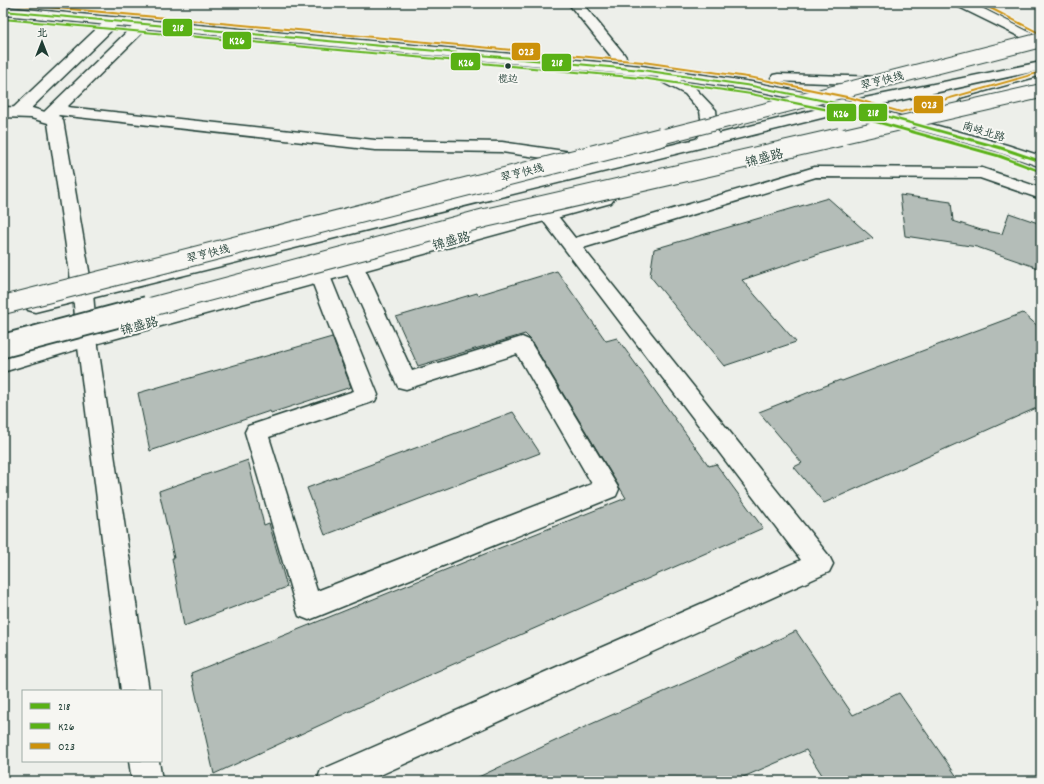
<svg xmlns="http://www.w3.org/2000/svg" width="1044" height="784" viewBox="0 0 1044 784" font-family="Dekko,'LXGW WenKai TC',sans-serif">
<rect width="100%" height="100%" fill="#edefea"/>
<filter id="ink" filterUnits="userSpaceOnUse"><feTurbulence type="fractalNoise" baseFrequency=".025" numOctaves="2"/><feDisplacementMap in="SourceGraphic" scale="8" xChannelSelector="R" yChannelSelector="G"/><feConvolveMatrix kernelMatrix="1 2 1 2 8 2 1 2 1" color-interpolation-filters="sRGB"/></filter>
<g filter="url(#ink)">
<g fill="#b4bdb8" stroke="#1f3d34">
<polygon points="900,195 951,202 953,221 981,230 1002,234 1009,213 1041,224 1041,269 977,247 905,236"/>
<polygon points="828,198 873,238 819,254 742,280 796,342 724,366 650,276 654,249"/>
<polygon points="557,271 606,341 617,338 709,466 716,464 763,528 431,674 214,774 191,673 492,551 626,498 530,339 525,334 418,366 396,317 477,293 478,295"/>
<polygon points="1023,313 1041,329 1041,406 824,503 794,467 802,463 759,412 840,380 842,381"/>
<polygon points="332,337 351,387 271,413 270,411 150,451 138,393"/>
<polygon points="513,412 540,453 325,535 307,488"/>
<polygon points="248,460 264,525 269,523 287,587 184,626 172,558 174,558 159,491"/>
<polygon points="796,631 853,715 899,693 960,781 826,781 806,750 734,781 470,781 589,725 707,673"/>
</g>
<g fill="none" stroke-linecap="round" stroke-linejoin="round">
<defs>
<g id="minor">
<polygon points="568,3 582,3 624,54 626,57 624,60 619,61 614,60"/>
<polygon points="113,17 118,18 120,21 118,24 24,115 18,117 12,115 10,112 12,109 108,18"/>
<path d="M143,20L148,21L150,24L148,27L67,107L375,140L502,142L585,154L591,155L593,159L591,163L585,164L502,152L375,150L59,115C53,121 50,122 42,120L40,117L42,114L138,21Z"/>
<polygon points="354,261 361,262 364,267 412,371 522,337 529,340 619,489 616,496 309,620 299,616 296,607 245,432 248,426 354,391 310,276 313,271 320,269 327,271 330,276 378,395 375,401 269,437 317,591 592,484 517,354 406,389 398,387 344,267 347,262"/>
</g>
<g id="tertiary">
<polygon points="3,107 32,108 61,117 63,120 93,294 97,339 149,691 121,691 77,339 73,294 48,123 31,118 3,117"/>
<polygon points="815,167 982,168 1041,188 1041,199 980,178 816,177 583,248 829,556 833,564 829,572 367,781 317,781 321,770 801,560 538,214 541,210 547,208 553,210 575,238"/>
<polygon points="129,761 159,761 162,781 132,781"/>
</g>
<g id="secondary">
<polygon points="955,3 972,3 1041,38 1041,47 957,6"/>
<path d="M3,7L642,66L752,82L850,101L1041,62V70L869,107L1007,145L1041,156V167L995,151L850,111L35,312L28,310L25,305L28,300L696,139L703,132L700,111L685,94L660,81L658,77L3,15ZM680,80L752,90L830,106L718,134L716,110L713,107L695,88Z"/>
<polygon points="778,74 882,77 887,78 889,81 887,84 882,85 773,81 771,78 773,75"/>
<polygon points="1041,77 1041,86 967,107 962,105 959,102 962,99"/>
<polygon points="605,194 611,195 614,199 611,203 88,346 3,372 3,356 87,331"/>
</g>
</defs>
<use href="#minor" stroke="#1f3d34" stroke-width="3"/>
<use href="#tertiary" stroke="#1f3d34" stroke-width="3"/>
<use href="#secondary" stroke="#1f3d34" stroke-width="3"/>
<use href="#minor" fill="#f6f6f2" fill-rule="evenodd"/>
<use href="#tertiary" fill="#f6f6f2" fill-rule="evenodd"/>
<use href="#secondary" fill="#f6f6f2" fill-rule="evenodd"/>
<defs>
<g id="trunk-bridge-far2">
<polyline points="657,138 1041,40"/>
<polyline points="835,138 1041,91"/>
</g>
<g id="trunk-bridge-far1">
<polyline points="3,305 661,137"/>
<polyline points="143,309 485,218 840,137"/>
</g>
<polyline id="trunk-bridge" points="3,346 147,308"/>
</defs>
<use href="#trunk-bridge-far2" stroke="#1f3d34" stroke-width="16" stroke-linecap="butt"/>
<use href="#trunk-bridge-far1" stroke="#1f3d34" stroke-width="20" stroke-linecap="butt"/>
<use href="#trunk-bridge" stroke="#1f3d34" stroke-width="26" stroke-linecap="butt"/>
<use href="#trunk-bridge-far2" stroke="#f6f6f2" stroke-width="14"/>
<use href="#trunk-bridge-far1" stroke="#f6f6f2" stroke-width="18"/>
<use href="#trunk-bridge" stroke="#f6f6f2" stroke-width="22"/>
<defs>
<polygon id="bus-1" points="3,10 642,69 752,85 850,105 1003,147 1041,160 1041,163 999,149 849,107 752,87 642,71 3,12"/>
<polygon id="bus-2" points="3,18 641,77 751,93 850,113 1001,155 1040,170 1040,171 1036,171 997,157 847,115 751,95 641,79 3,20"/>
<g id="bus-3">
<polygon points="3,3 16,3 643,61 754,77 852,97 901,111 1038,72 1041,73 901,113 851,99 754,79 643,63 4,4"/>
<polygon points="978,3 983,3 1041,33 1041,35"/>
</g>
</defs>
<use href="#bus-1" stroke="#f6f6f2" stroke-width="3"/>
<use href="#bus-2" stroke="#f6f6f2" stroke-width="3"/>
<use href="#bus-3" stroke="#f6f6f2" stroke-width="3"/>
<use href="#bus-1" fill="#59b115" fill-rule="evenodd"/>
<use href="#bus-2" fill="#59b115" fill-rule="evenodd"/>
<use href="#bus-3" fill="#cc910a" fill-rule="evenodd"/>
</g>
</g>
<circle fill="#1f3d34" stroke="#f6f6f2" stroke-width="1.5" cx="508" cy="66" r="3.5"/>
<g text-anchor="middle" stroke-width="4" stroke-linejoin="round" paint-order="stroke">
<g font-size="10" fill="#1f3d34" stroke="#f6f6f2">
<text x="508" y="82">榄边</text>
</g>
<g font-size="11" fill="#1f3d34" stroke="#f6f6f2">
<text transform="translate(882 80) rotate(-14)" y="4">翠亨快线</text>
<text transform="translate(984 131) rotate(17)" y="4">南岐北路</text>
<text transform="translate(522 172) rotate(-14)" y="4">翠亨快线</text>
<text transform="translate(208 253) rotate(-14)" y="4">翠亨快线</text>
</g>
<g font-size="13" fill="#1f3d34" stroke="#f6f6f2">
<text transform="translate(764 157) rotate(-15)" y="5">锦盛路</text>
<text transform="translate(451 240) rotate(-15)" y="5">锦盛路</text>
<text transform="translate(139 325) rotate(-15)" y="5">锦盛路</text>
</g>
</g>
<g stroke="#f6f6f2" stroke-width="1.5">
<rect x="162" y="18" width="31" height="19" rx="4" fill="#59b115"/>
<rect x="222" y="31" width="30" height="19" rx="4" fill="#59b115"/>
<rect x="511" y="42" width="30" height="19" rx="4" fill="#cc910a"/>
<rect x="450" y="52" width="31" height="19" rx="4" fill="#59b115"/>
<rect x="541" y="53" width="31" height="19" rx="4" fill="#59b115"/>
<rect x="913" y="95" width="31" height="19" rx="4" fill="#cc910a"/>
<rect x="858" y="103" width="30" height="19" rx="4" fill="#59b115"/>
<rect x="826" y="103" width="31" height="19" rx="4" fill="#59b115"/>
</g>
<g font-size="11" text-anchor="middle" font-weight="bold" fill="#fff">
<text x="178" y="31">218</text>
<text x="237" y="44">K26</text>
<text x="526" y="55">023</text>
<text x="466" y="66">K26</text>
<text x="557" y="66">218</text>
<text x="929" y="108">023</text>
<text x="873" y="116">218</text>
<text x="841" y="117">K26</text>
</g>
<rect width="1044" height="784" fill="none" stroke="#f6f6f2" stroke-width="16"/>
<rect x="8" y="8" width="1028" height="768" fill="none" stroke="#1f3d34" stroke-width="1.5" filter="url(#ink)"/>
<rect x="22" y="690" width="140" height="72" fill="#f6f6f2" stroke="#a0aca6"/>
<rect x="30" y="703" width="20" height="6" fill="#59b115" stroke="#a0aca6"/>
<text x="58" y="710" font-size="12" fill="#1f3d34">218</text>
<rect x="30" y="723" width="20" height="6" fill="#59b115" stroke="#a0aca6"/>
<text x="58" y="730" font-size="12" fill="#1f3d34">K26</text>
<rect x="30" y="743" width="20" height="6" fill="#cc910a" stroke="#a0aca6"/>
<text x="58" y="750" font-size="12" fill="#1f3d34">023</text>
<g transform="translate(42 42)" stroke="#f6f6f2" stroke-width="3" paint-order="stroke">
<path d="M0-3L7 15L0 10L-7 15Z" fill="#1f3d34"/>
<text y="-6" font-size="11" font-weight="bold" text-anchor="middle" fill="#1f3d34">北</text>
</g>
</svg>
